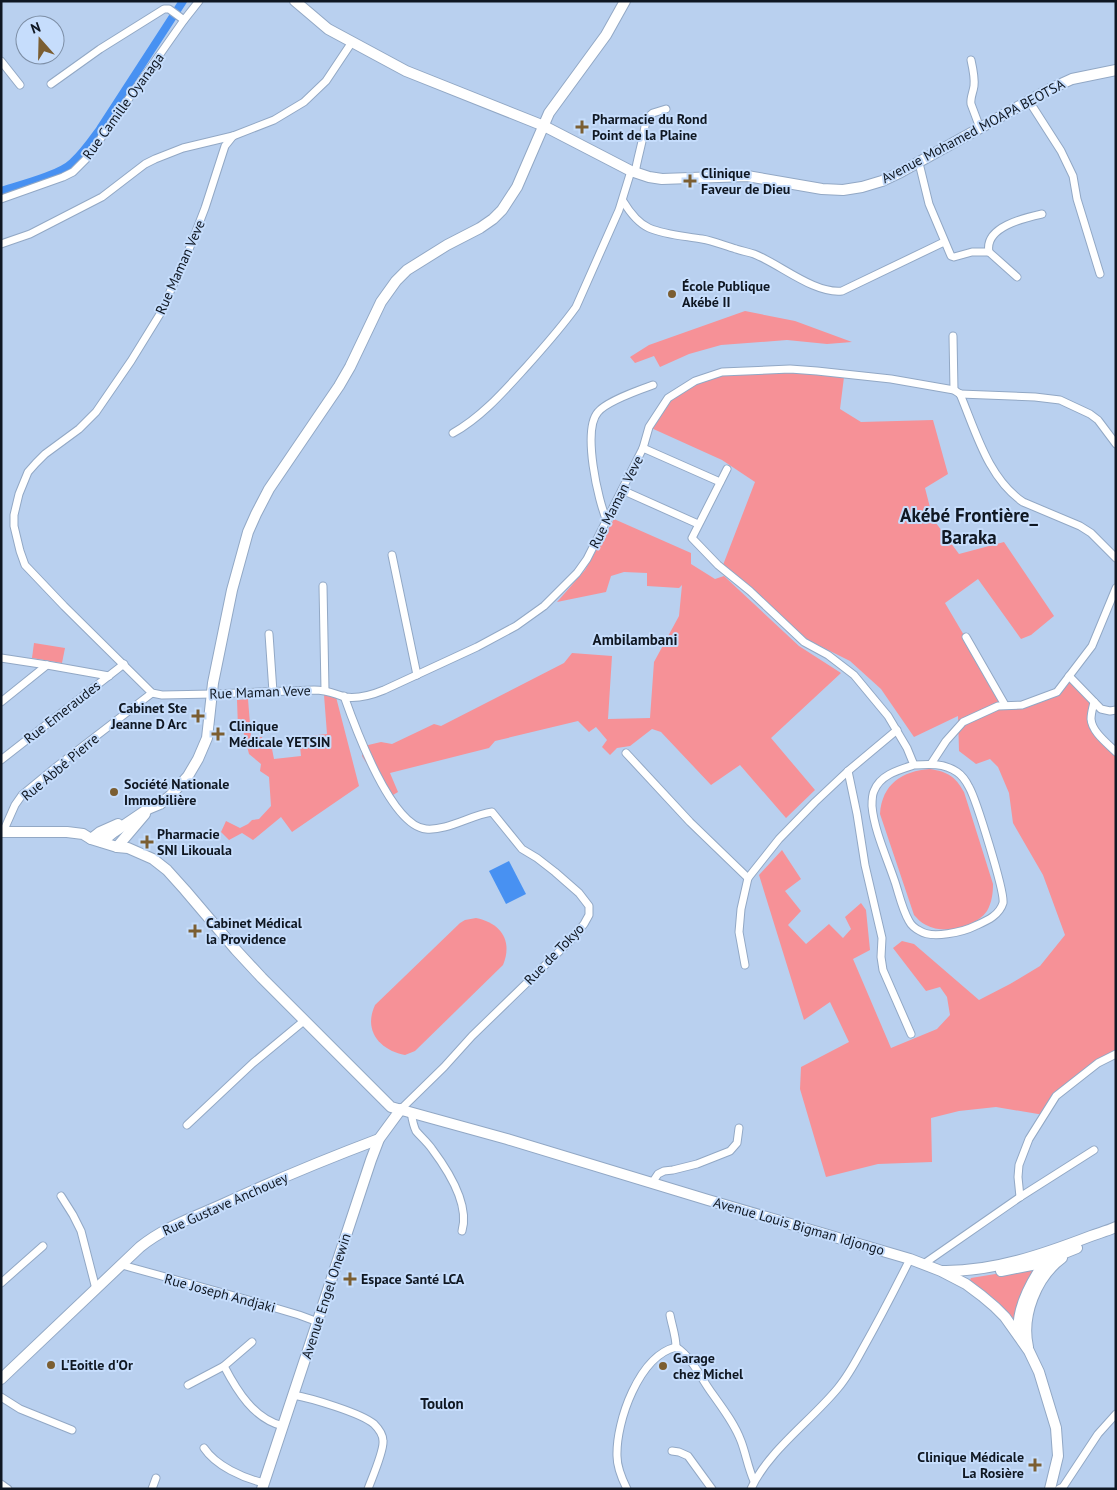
<svg xmlns="http://www.w3.org/2000/svg" width="1117" height="1490" viewBox="0 0 1117 1490" font-family="'PT Sans',sans-serif">
<rect width="100%" height="100%" fill="#b9d0ef"/>
<g fill="#f69197">
<polygon points="745,311 795,321 852,342 827,344 787,340 721,345 689,354 660,367 654,356 635,363 630,357 649,345"/>
<polygon points="778,369 844,377 840,409 861,422 933,420 948,474 925,488 933,519 959,554 1004,542 1054,616 1031,635 1021,639 978,579 945,603 1005,705 1022,705 1057,692 1069,676 1094,702 1093,727 1116,752 1116,1054 1056,1096 1044,1115 996,1107 959,1111 931,1118 932,1162 878,1164 826,1177 800,1089 801,1067 849,1042 830,1002 804,1020 759,875 782,850 801,879 785,891 801,911 788,925 806,944 829,924 843,938 851,929 845,917 861,903 866,910 870,950 853,959 891,1048 937,1029 950,1015 947,997 940,987 926,991 893,948 902,941 914,944 979,1000 1010,984 1040,966 1065,935 1043,875 1013,823 1009,793 998,767 990,759 976,764 959,751 958,716 914,737 881,689 850,661 808,640 723,565 755,482 722,460 649,427 668,398 695,381 722,372"/>
<polygon points="614,519 691,553 691,564 715,579 724,576 799,646 841,673 771,738 815,790 786,818 740,765 711,785 661,732 652,729 630,746 617,748 610,755 602,747 607,740 596,727 589,732 578,721 495,741 489,748 390,773 398,792 388,798 362,756 364,746 381,742 392,744 434,724 441,726 564,663 572,653 612,656 608,719 650,718 654,662 679,616 682,585 679,588 647,586 647,573 624,572 611,576 606,592 557,602 585,570"/>
<polygon points="34,643 65,648 62,663 32,658"/>
<polygon points="324,695 336,697 359,786 292,832 281,817 253,840 242,833 229,840 221,832 226,821 240,828 248,824 252,820 259,819 271,806 269,777 260,771 261,764 249,754 243,730 238,728 237,700 248,699 251,737 262,737 264,749 272,749 274,759 301,756 299,737 327,734"/>
<path d="M930,769C948,772 955,776 964,792L993,884C993,893 992,902 987,911C975,928 944,935 926,925C921,923 917,918 914,915L880,814C882,784 902,771 930,769Z"/>
<path d="M476,918C501,923 513,941 503,965L415,1051L405,1055C380,1050 363,1031 375,1005L460,923L465,920Z"/>
<polygon points="1038,1267 1014,1319 998,1302 970,1280 971,1278"/>
</g>
<polygon fill="#4891f2" points="509,861 526,894 506,904 489,871"/>
<g fill="none" stroke-linecap="round" stroke-linejoin="round">
<path stroke="#4891f2" stroke-width="8" d="M1,191C20,185 60,175 73,162C84,152 92,140 100,129L183,1"/>
<defs>
<g id="street">
<path d="M352,42L326,81L304,102L274,120L233,136L225,146L205,208L188,252L160,314L131,361L96,412L79,429L45,454L36,463L28,472L19,494L14,515V526L20,551L25,565L64,606L152,693L162,695L213,694L314,690C328,690 334,694 345,697C359,699 372,695 384,690L477,647L516,626L544,606L577,573L587,559L643,448L649,427L668,398L695,381L722,372L790,369L817,371L891,379L954,390L960,394"/>
<path d="M971,60C973,69 975,78 974,86C973,93 970,98 971,104L980,128"/>
<polyline points="1,61 20,85"/>
<polyline points="51,84 100,49 164,9 169,9 184,20"/>
<polyline points="1029,101 1061,151 1073,176 1077,199 1100,274"/>
<polyline points="919,163 929,204 951,256 954,257 972,252 989,252 1017,277"/>
<path d="M635,173C638,155 644,138 646,119L653,113L666,109"/>
<polyline points="1,199 63,177 73,172 87,158 184,20 199,1"/>
<path d="M623,201C629,211 638,223 649,228C665,235 685,236 702,239C714,241 725,246 736,249C742,251 748,252 754,254C780,264 814,294 842,291L944,242"/>
<polyline points="1,244 30,234 102,197 145,164 155,159 183,148 233,136"/>
<path d="M989,252C984,227 1024,218 1042,214"/>
<polyline points="953,336 954,390"/>
<path d="M960,394C976,432 988,478 1023,502L1080,526L1091,533L1116,558"/>
<polyline points="960,394 1035,397 1060,400 1090,414 1098,420 1116,444"/>
<path d="M453,433C482,417 505,390 527,366C544,347 561,328 576,307L619,210L631,171"/>
<polyline points="643,448 720,482"/>
<path d="M727,469L692,538L718,565L750,591L804,642L828,655L854,675L888,716L907,748L914,765C898,770 880,775 874,791C872,795 872,802 872,806C874,830 887,858 895,882C899,894 902,909 909,921C911,925 916,929 920,931C932,939 963,932 975,926C986,921 999,916 1003,903C1005,892 976,799 969,787C966,781 963,776 957,772C944,763 929,764 914,765"/>
<polyline points="622,490 698,524"/>
<path d="M607,521C598,501 582,430 598,412C607,401 639,390 653,385"/>
<polyline points="392,555 417,675"/>
<polyline points="323,586 325,690"/>
<polyline points="269,634 273,692"/>
<polyline points="966,637 1005,705"/>
<polyline points="1,658 47,665 109,676"/>
<polyline points="1069,676 1101,709 1110,711 1116,710"/>
<path d="M344,696C355,727 391,826 426,829C447,831 471,815 492,812L522,849L537,858L555,872L579,893L589,906V915L584,924L572,939L472,1036L444,1067L401,1109"/>
<polyline points="1,702 47,665"/>
<path d="M1094,702C1093,707 1091,713 1091,719C1092,732 1107,743 1116,752"/>
<polyline points="626,753 690,822 748,878"/>
<polyline points="1,760 124,664"/>
<polyline points="931,764 946,741 963,722 998,706 1022,705 1057,692 1092,646 1116,588"/>
<polyline points="848,771 857,814 865,865 882,938 881,957 883,970 911,1034"/>
<polyline points="3,832 15,805 22,795 56,767 152,693"/>
<polyline points="745,965 739,932 741,909 748,878 779,839 815,802 848,771 897,730"/>
<path d="M411,1112C412,1118 413,1125 416,1131C421,1137 427,1142 432,1149C447,1169 470,1204 462,1231"/>
<polyline points="187,1125 253,1063 305,1020"/>
<polyline points="652,1183 658,1174 664,1171 673,1170 697,1164 730,1151 737,1143 739,1128"/>
<polyline points="61,1196 73,1215 81,1231 96,1289"/>
<polyline points="1020,1197 1018,1177 1019,1165 1029,1139 1056,1096 1098,1063 1116,1054"/>
<polyline points="925,1263 1020,1197 1094,1150"/>
<polyline points="122,1265 245,1299 299,1315 318,1322"/>
<polyline points="1,1283 43,1246"/>
<path d="M670,1315C672,1326 676,1336 676,1347"/>
<path d="M252,1342L224,1366C237,1391 254,1419 283,1426"/>
<polyline points="188,1385 224,1366"/>
<path d="M293,1395C311,1398 361,1413 374,1424C378,1428 383,1434 383,1441C384,1451 372,1478 368,1489"/>
<polyline points="1,1397 20,1409 72,1430"/>
<path d="M204,1448C216,1466 243,1478 264,1483"/>
<polyline points="672,1451 679,1452 688,1456 712,1489"/>
<polyline points="1,1484 8,1489"/>
<polyline points="152,1489 156,1478"/>
<path d="M627,1489C622,1479 617,1467 617,1456C616,1421 639,1356 676,1347C691,1357 699,1374 709,1389C720,1405 734,1422 741,1441C746,1454 748,1468 754,1481"/>
<path d="M751,1489C767,1452 812,1420 838,1388C848,1376 855,1363 862,1350C879,1320 895,1289 910,1259"/>
<polyline points="1059,1489 1063,1487 1098,1434 1116,1414"/>
</g>
<g id="secondary">
<polyline points="295,1 328,29 406,71 544,126 631,171 649,177 662,179 747,176 822,189 843,190 862,187 882,181 901,172 1050,89 1072,79 1116,70"/>
<polyline points="1,832 67,832 83,834 91,839 117,847 128,848 153,859 167,870 185,890 236,950 262,978 391,1107 507,1139 708,1200 910,1259 941,1271 966,1284 982,1296 995,1307 1005,1317 1029,1351 1039,1372 1056,1428 1058,1456 1050,1489"/>
<polyline points="91,839 100,832 118,824"/>
<polyline points="102,842 114,832 148,809 160,804 170,796 188,776 198,759 207,738 213,683 232,590 248,532 256,514 269,489 339,386 350,367 381,302 396,281 407,270 447,245 480,228 493,219 502,210 517,187 549,113 606,35 625,1"/>
<polyline points="117,847 145,814"/>
<path d="M942,1271C993,1272 1044,1254 1091,1236C1099,1233 1107,1231 1116,1227"/>
<polyline points="1001,1271 1037,1264 1077,1248"/>
<path d="M1019,1336C1015,1309 1032,1280 1047,1259"/>
<path d="M1028,1347C1021,1316 1036,1277 1062,1258"/>
<path d="M1,1379L140,1247C165,1227 192,1218 221,1205C273,1181 326,1159 379,1139"/>
<polyline points="262,1489 371,1160 379,1139 401,1109"/>
</g>
</defs>
<use href="#street" stroke="#92a8c5" stroke-width="9"/>
<use href="#secondary" stroke="#92a8c5" stroke-width="12"/>
<use href="#street" stroke="#fff" stroke-width="7"/>
<use href="#secondary" stroke="#fff" stroke-width="10"/>
</g>
<g fill="#7b5e32" stroke="#c6ddfc" stroke-width="2">
<path d="M579.5 119.5h5v5h5v5h-5v5h-5v-5h-5v-5h5z"/>
<path d="M687.5 173.5h5v5h5v5h-5v5h-5v-5h-5v-5h5z"/>
<circle cx="672" cy="294" r="5"/>
<path d="M195.5 708.5h5v5h5v5h-5v5h-5v-5h-5v-5h5z"/>
<path d="M215.5 726.5h5v5h5v5h-5v5h-5v-5h-5v-5h5z"/>
<circle cx="114" cy="792" r="5"/>
<path d="M144.5 834.5h5v5h5v5h-5v5h-5v-5h-5v-5h5z"/>
<path d="M192.5 923.5h5v5h5v5h-5v5h-5v-5h-5v-5h5z"/>
<path d="M347.5 1271.5h5v5h5v5h-5v5h-5v-5h-5v-5h5z"/>
<circle cx="51" cy="1365" r="5"/>
<circle cx="663" cy="1366" r="5"/>
<path d="M1032.5 1457.5h5v5h5v5h-5v5h-5v-5h-5v-5h5z"/>
</g>
<g text-anchor="middle" stroke-width="4" stroke-linejoin="round" paint-order="stroke">
<g font-size="14" fill="#0f1722" stroke="#c6ddfc">
<text transform="translate(123 106) rotate(-54)" y="5">Rue Camille Oyanaga</text>
<text transform="translate(973 131) rotate(-28)" y="5">Avenue Mohamed MOAPA BEOTSA</text>
<text transform="translate(180 267) rotate(-66)" y="5">Rue Maman Veve</text>
<text transform="translate(616 502) rotate(-63)" y="5">Rue Maman Veve</text>
<text transform="translate(260 692) rotate(-2)" y="5">Rue Maman Veve</text>
<text transform="translate(62 712) rotate(-38)" y="5">Rue Emeraudes</text>
<text transform="translate(60 767) rotate(-40)" y="5">Rue Abbé Pierre</text>
<text transform="translate(554 954) rotate(-46)" y="5">Rue de Tokyo</text>
<text transform="translate(225 1204) rotate(-24)" y="5">Rue Gustave Anchouey</text>
<text transform="translate(799 1226) rotate(16)" y="5">Avenue Louis Bigman Idjongo</text>
<text transform="translate(220 1293) rotate(15)" y="5">Rue Joseph Andjaki</text>
<text transform="translate(326 1296) rotate(-72)" y="5">Avenue Engel Onewin</text>
</g>
<g font-size="14" font-weight="bold" fill="#0f1722" stroke="#c6ddfc" text-anchor="start">
<text x="592" y="124">Pharmacie du Rond<tspan x="592" dy="16">Point de la Plaine</tspan></text>
<text x="701" y="178">Clinique<tspan x="701" dy="16">Faveur de Dieu</tspan></text>
<text x="682" y="291">École Publique<tspan x="682" dy="16">Akébé II</tspan></text>
<text x="187" y="713" text-anchor="end">Cabinet Ste<tspan x="187" dy="16">Jeanne D Arc</tspan></text>
<text x="229" y="731">Clinique<tspan x="229" dy="16">Médicale YETSIN</tspan></text>
<text x="124" y="789">Société Nationale<tspan x="124" dy="16">Immobilière</tspan></text>
<text x="157" y="839">Pharmacie<tspan x="157" dy="16">SNI Likouala</tspan></text>
<text x="206" y="928">Cabinet Médical<tspan x="206" dy="16">la Providence</tspan></text>
<text x="361" y="1284">Espace Santé LCA</text>
<text x="673" y="1363">Garage<tspan x="673" dy="16">chez Michel</tspan></text>
<text x="61" y="1370">L'Eoitle d'Or</text>
<text x="1024" y="1462" text-anchor="end">Clinique Médicale<tspan x="1024" dy="16">La Rosière</tspan></text>
</g>
<g font-size="15" font-weight="bold" fill="#0f1722" stroke="#c6ddfc">
<text x="635" y="645">Ambilambani</text>
<text x="442" y="1409">Toulon</text>
</g>
<g font-size="19" font-weight="bold" fill="#0f1722" stroke="#c6ddfc">
<text x="969" y="522">Akébé Frontière_<tspan x="969" dy="22">Baraka</tspan></text>
</g>
</g>
<rect width="1117" height="1490" fill="none" stroke="#0f1722" stroke-width="5"/>
<g transform="translate(40 40) rotate(340)"><circle r="24" fill="#c6ddfc" stroke="#7d8ea5"/>
<path d="M0-4L9 19L0 12L-9 19Z" fill="#7b5e32"/>
<text y="-8" font-size="14" font-weight="bold" text-anchor="middle" fill="#0f1722">N</text>
</g>
</svg>
